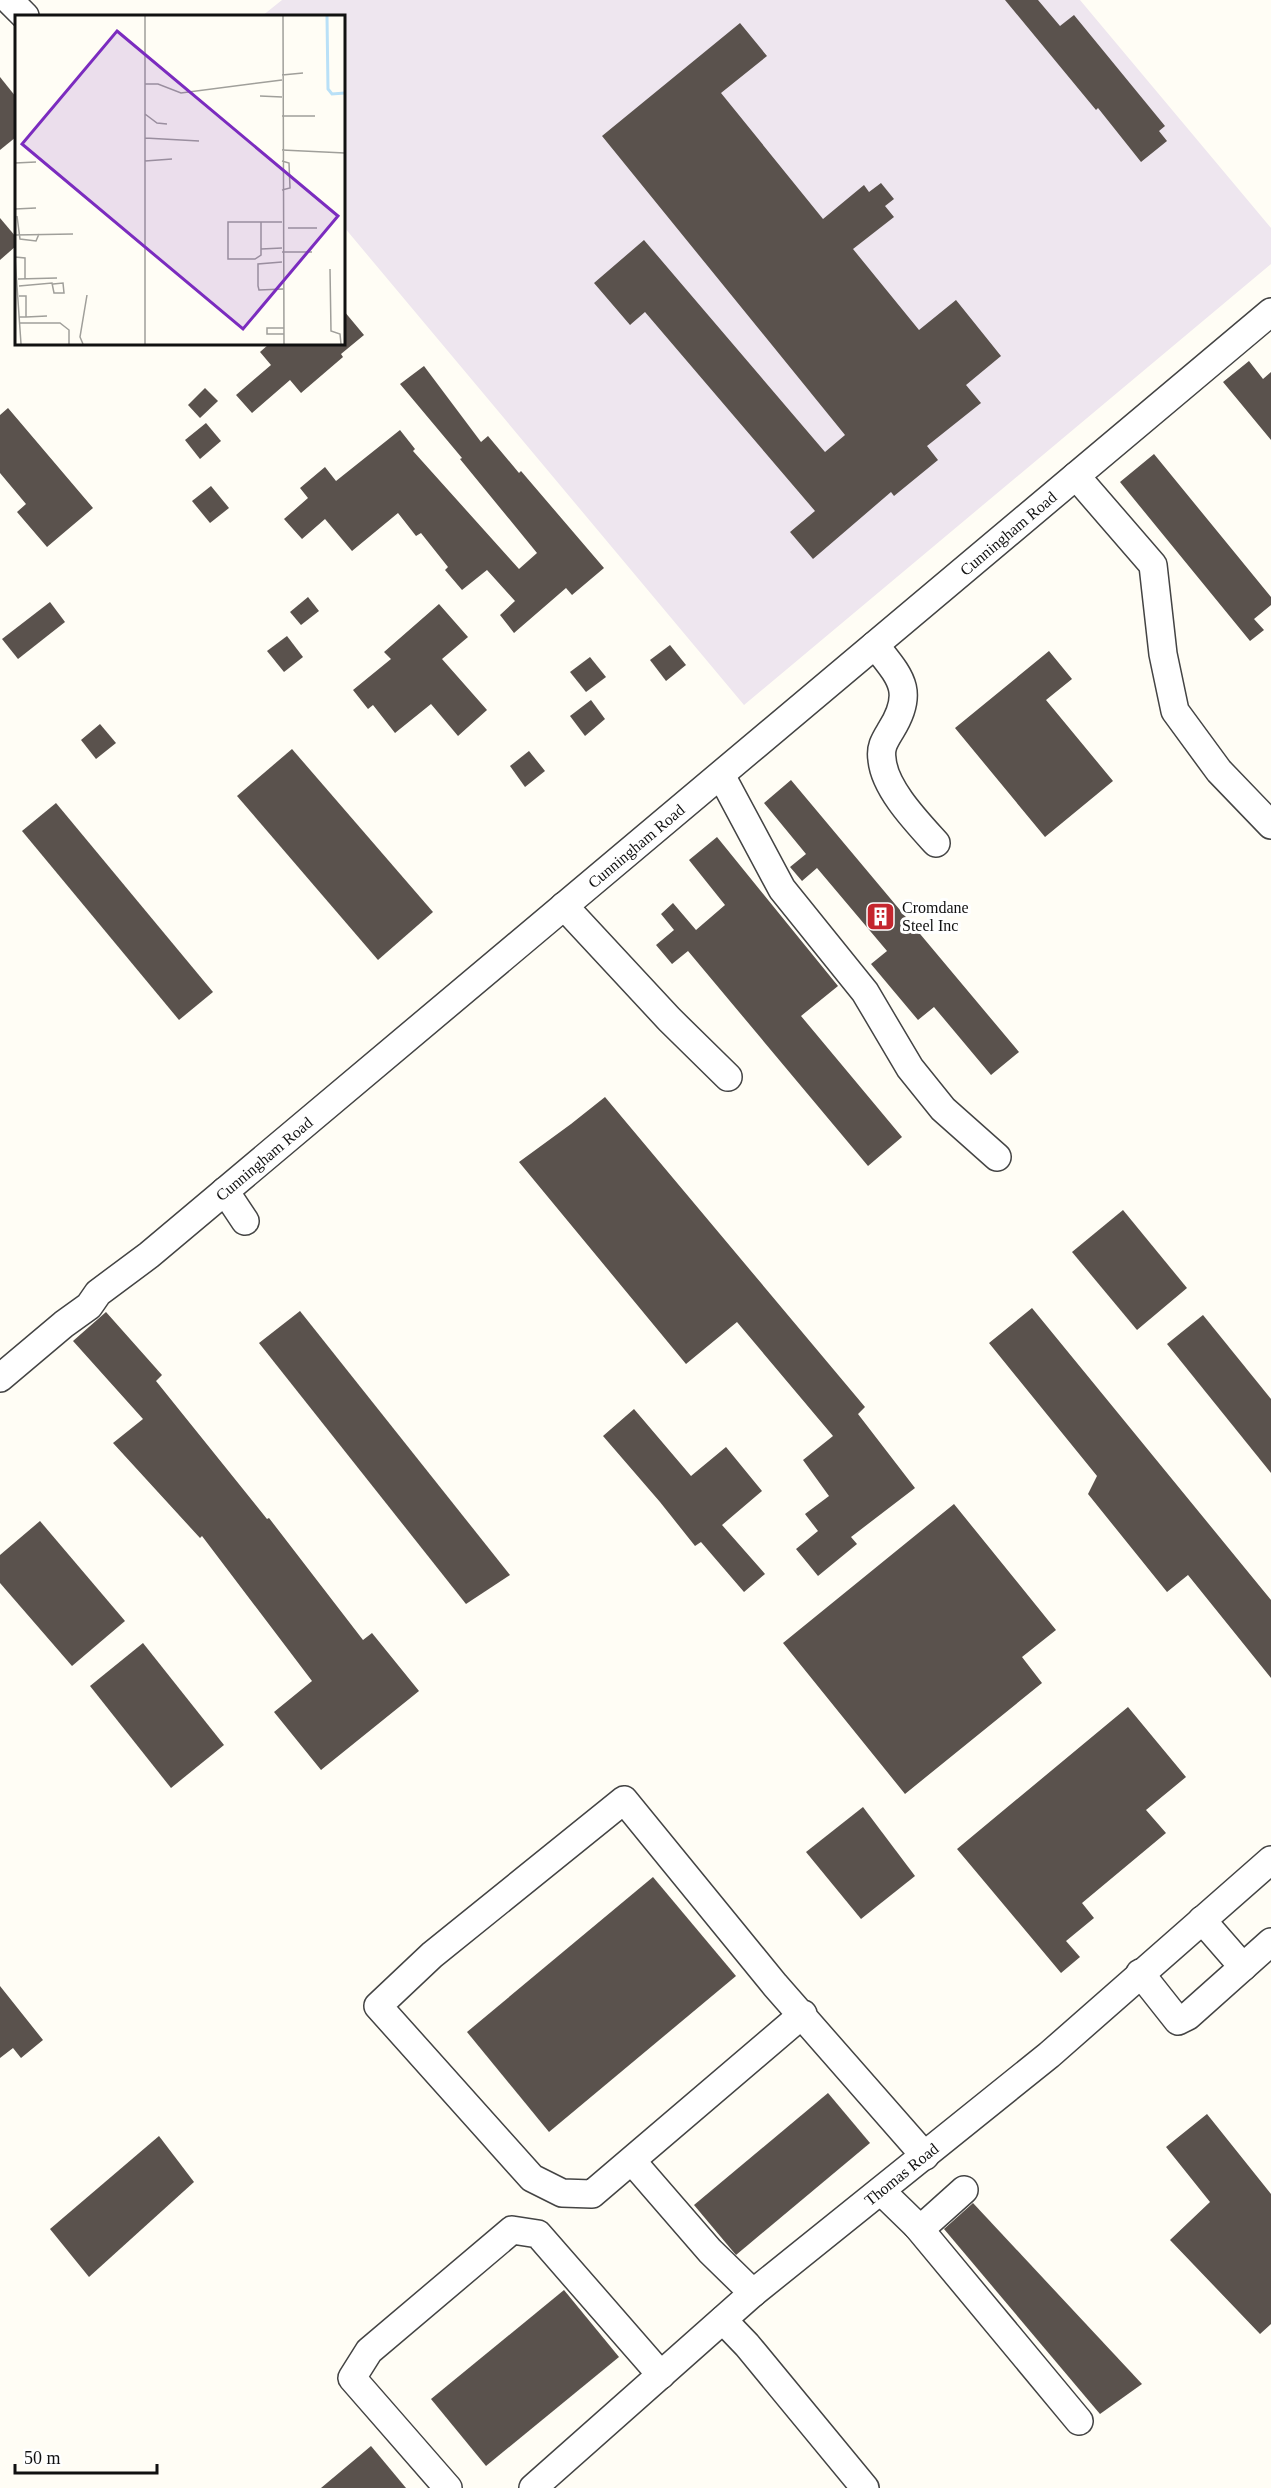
<svg xmlns="http://www.w3.org/2000/svg" width="1271" height="2488" viewBox="0 0 1271 2488" font-family="'Times New Roman',serif">
<rect width="100%" height="100%" fill="#fffdf5"/>
<polygon fill="#eee6ef" points="282,0 1080,0 1271,228 1271,264 744,705 344,227 344,16 262,16"/>
<g fill="#5a524d">
<polygon points="1005,0 1038,0 1060,26 1074,15 1165,126 1159,131 1167,141 1141,162 1098,108 1096,110"/>
<polygon points="740,23 767,56 721,93 823,219 864,185 869,192 881,183 894,199 885,206 894,217 853,249 919,330 956,300 1001,356 966,385 981,403 927,446 938,460 894,496 891,492 813,559 790,532 815,511 645,312 630,325 594,283 644,240 825,452 845,435 602,136"/>
<polygon points="0,77 16,97 16,137 0,150"/>
<polygon points="0,218 16,237 16,246 0,260"/>
<polygon points="344,311 364,335 341,354 343,357 301,393 290,380 252,413 236,395 271,365 260,352 269,344 344,344"/>
<polygon points="1249,361 1263,379 1271,372 1271,440 1223,382"/>
<polygon points="424,366 481,442 488,436 519,473 521,471 604,568 572,595 566,588 514,633 500,615 515,601 487,570 462,590 445,570 448,567 421,533 416,536 398,513 352,551 325,519 302,539 284,519 308,498 300,488 325,467 336,481 400,430 415,449 413,451 519,569 537,553 460,459 462,458 400,384"/>
<polygon points="205,388 218,401 200,418 188,405"/>
<polygon points="8,408 93,508 47,547 17,512 26,504 0,473 0,415"/>
<polygon points="206,423 221,441 200,459 185,440"/>
<polygon points="1154,454 1271,597 1271,605 1254,619 1264,630 1250,641 1120,482"/>
<polygon points="211,486 229,508 210,523 192,501"/>
<polygon points="308,597 319,611 301,625 290,612"/>
<polygon points="50,602 65,622 18,659 2,639"/>
<polygon points="439,604 468,637 442,659 487,710 458,736 431,704 395,733 373,705 368,709 353,690 391,659 384,652"/>
<polygon points="287,636 303,657 284,672 267,651"/>
<polygon points="670,645 686,665 666,681 650,660"/>
<polygon points="1049,651 1072,679 1046,700 1113,781 1045,837 955,728"/>
<polygon points="590,657 606,677 586,692 570,672"/>
<polygon points="591,700 605,719 585,736 570,716"/>
<polygon points="100,724 116,743 96,759 81,740"/>
<polygon points="292,749 433,912 378,960 237,796"/>
<polygon points="529,751 545,771 525,787 510,766"/>
<polygon points="791,780 1019,1052 991,1075 934,1007 918,1020 871,964 887,951 817,868 802,881 790,867 806,854 764,803"/>
<polygon points="56,803 213,992 179,1020 22,831"/>
<polygon points="717,837 838,986 801,1016 902,1137 868,1166 688,951 672,964 656,945 674,930 661,914 673,903 696,930 725,905 689,860"/>
<polygon points="605,1097 865,1407 858,1414 915,1488 851,1537 857,1544 818,1576 796,1549 818,1531 805,1514 829,1496 803,1460 833,1436 737,1322 686,1364 519,1162 571,1124"/>
<polygon points="1123,1210 1187,1288 1137,1330 1072,1252"/>
<polygon points="1032,1308 1271,1600 1271,1678 1188,1575 1167,1592 1088,1494 1097,1476 989,1343"/>
<polygon points="300,1311 510,1575 466,1604 259,1343"/>
<polygon points="106,1312 162,1375 156,1381 267,1519 269,1518 363,1640 372,1633 419,1691 321,1770 274,1712 312,1681 202,1536 200,1538 113,1443 143,1419 73,1341"/>
<polygon points="1203,1315 1271,1399 1271,1473 1167,1344"/>
<polygon points="634,1409 691,1476 726,1447 762,1491 722,1525 765,1574 744,1592 701,1542 695,1546 660,1502 603,1436"/>
<polygon points="954,1504 1056,1630 1022,1657 1042,1683 905,1794 783,1643"/>
<polygon points="40,1521 125,1621 72,1666 0,1583 0,1555"/>
<polygon points="143,1643 224,1745 171,1788 90,1686"/>
<polygon points="1128,1707 1186,1777 1146,1810 1166,1833 1082,1903 1094,1918 1066,1941 1080,1957 1061,1973 957,1849"/>
<polygon points="863,1807 915,1876 861,1919 806,1852"/>
<polygon points="653,1877 736,1976 549,2132 467,2032"/>
<polygon points="0,1986 43,2040 21,2058 13,2048 0,2058"/>
<polygon points="828,2093 870,2143 736,2255 694,2205"/>
<polygon points="1207,2114 1271,2194 1271,2324 1260,2334 1170,2240 1210,2202 1166,2147"/>
<polygon points="159,2136 194,2182 89,2277 50,2229"/>
<polygon points="973,2203 1142,2384 1100,2414 944,2229"/>
<polygon points="564,2290 619,2357 486,2466 431,2399"/>
<polygon points="371,2446 406,2488 321,2488"/>
</g>
<g fill="none" stroke-linecap="round" stroke-linejoin="round">
<defs>
<g id="minor">
<polyline points="9,0 25,16"/>
<polyline points="1076,476 1153,565 1163,654 1175,711 1219,771 1271,825"/>
<path d="M875,645C899,676 916,690 891,730C885,740 880,747 882,759C884,788 917,822 936,843"/>
<polyline points="721,775 782,889 865,992 910,1068 943,1109 997,1157"/>
<polyline points="564,906 669,1019 728,1077"/>
<polyline points="225,1191 245,1221"/>
<path id="s1" d="M0,1378L64,1324L89,1306L98,1293L149,1255L1271,312"/>
<polyline points="1202,1920 1243,1967"/>
<polyline points="1140,1973 1178,2021 1188,2016 1271,1942"/>
<polyline points="803,2014 592,2194 562,2193 532,2178 378,2006 432,1955 624,1800 775,1985 925,2156"/>
<polyline points="632,2161 710,2251 753,2293"/>
<polyline points="881,2191 917,2226 925,2225 964,2190"/>
<polyline points="917,2226 1079,2421"/>
<polyline points="723,2320 747,2345 865,2488"/>
<polyline points="448,2488 352,2378 369,2351 512,2230 538,2234 661,2375"/>
<path id="s2" d="M533,2488L753,2293L1049,2055L1271,1860"/>
</g>
</defs>
<use href="#minor" stroke="#444" stroke-width="30"/>
<use href="#minor" stroke="#fff" stroke-width="27"/>
</g>
<defs>
<symbol id="building-square" viewBox="-11 -11 22 22"><rect x="-9" y="-9" width="18" height="18" rx="4" fill="#c4262e" stroke="#fff"/><path d="M-4-6H4V6H1V3H-1V6H-4ZM-2.5-4.3h1.7v1.8h-1.7ZM.8-4.3h1.7v1.8H.8ZM-2.5-1h1.7V.8h-1.7ZM.8-1h1.7V.8H.8Z" fill="#fff"/></symbol>
</defs>
<g fill-rule="evenodd">
<use href="#building-square" x="864" y="900" width="33" height="33"/>
</g>
<g text-anchor="middle" stroke-width="6" stroke-linejoin="round" paint-order="stroke">
<g font-size="16" fill="#111" stroke="#fff">
<text dy="6" stroke="none"><textPath href="#s1" startOffset="1316">Cunningham Road</textPath></text>
<text dy="6" stroke="none"><textPath href="#s1" startOffset="830">Cunningham Road</textPath></text>
<text dy="6" stroke="none"><textPath href="#s1" startOffset="344">Cunningham Road</textPath></text>
<text dy="6" stroke="none"><textPath href="#s2" startOffset="484">Thomas Road</textPath></text>
</g>
<g font-size="16" fill="#111" stroke="#fff" text-anchor="start">
<text x="902" y="913">Cromdane<tspan x="902" dy="18">Steel Inc</tspan></text>
</g>
</g>
<g transform="translate(15 15)">
<rect width="330" height="330" fill="#fffdf5"/>
<path fill="none" stroke="#b9e0f7" stroke-width="3" d="M312,1L313,74L317,79L330,78"/>
<path fill="none" stroke="#a09f9a" stroke-width="1.5" d="M130,1V329M268,1L269,329M267,60L288,58M130,69H143L166,78L267,65M245,81L267,82M130,99L142,108L152,109M267,101H300M130,123L184,126M267,135L330,138M130,146L157,144M267,146L274,148L275,173L267,175M0,148L21,147M0,194L21,193M2,201L5,224L21,226L24,219M246,207V240L240,244H213V207H267M273,213H302M0,220L58,219M246,234L267,233M267,237H297M0,242L6,329M0,242L10,243V264M267,247L243,249V271L244,275L268,274M315,254L316,316L325,319L326,329M3,264L42,263M4,271L37,268L39,278H49L48,268L38,269M4,281H11V302H4M11,302L32,301M4,308H45L54,315V329M269,319H252V313H269M68,329L65,322L72,280"/>
<path fill="#7b2cbf" fill-opacity="0.15" stroke="#7b2cbf" stroke-width="3" d="M102,16L323,201L228,314L7,129Z"/>
<rect width="330" height="330" fill="none" stroke="#111" stroke-width="3"/>
</g>
<path d="M15 2464v9h142v-9" fill="none" stroke="#111111" stroke-width="3"/>
<text x="24" y="2464" font-size="18" fill="#111111" stroke="#ffffff" stroke-width="4.5" paint-order="stroke">50 m</text>
</svg>
